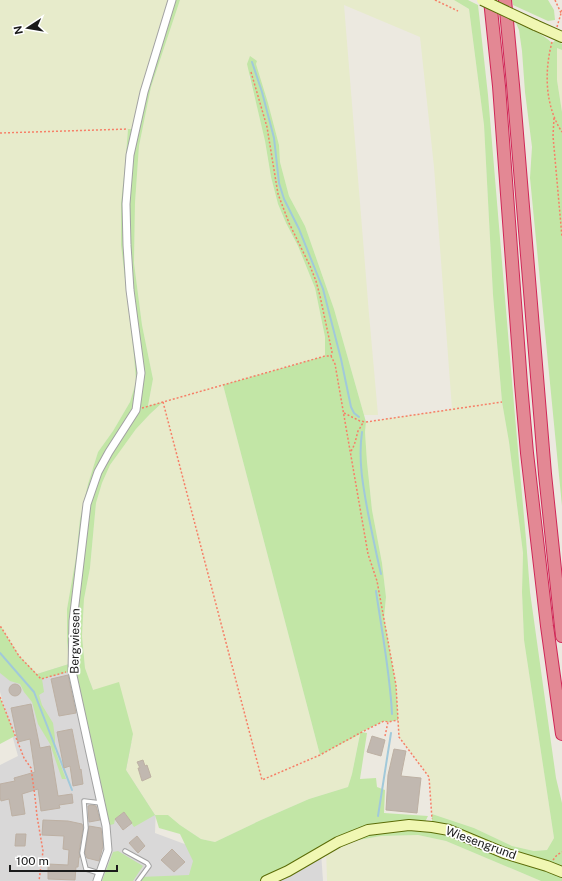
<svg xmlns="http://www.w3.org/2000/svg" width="562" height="881" viewBox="0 0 562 881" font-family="'Public Sans',sans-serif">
<rect width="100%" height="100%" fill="#ece9e0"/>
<g fill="#d9d8d8">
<polygon points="0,641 76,662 157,779 155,833 206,852 236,881 0,881 0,765 18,756 0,692"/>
<polygon points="321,852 323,881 264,881"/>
</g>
<g fill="#e7ebcb">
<polygon points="0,0 172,0 136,129 128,129 125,166 121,203 121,245 134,356 136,382 130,402 113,431 98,452 88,484 80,519 76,557 67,609 67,641 69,664 37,674 19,656 1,627 0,627"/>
<polygon points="180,0 454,0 469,9 484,125 493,295 502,402 509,442 523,553 522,592 524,640 554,838 547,850 534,851 512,846 474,828 432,814 429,777 399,737 396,685 384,618 386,597 382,563 372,510 367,462 365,432 366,422 452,409 434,167 420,37 344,5 369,314 378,415 364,415 334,309 305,226 289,196 280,162 279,145 268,103 256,64 257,61 249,76 256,102 265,141 271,177 278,204 286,223 298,246 315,288 325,337 325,356 223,385 320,755 360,733 352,774 348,787 309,799 261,820 215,842 201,839 180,825 168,815 155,815 126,770 133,734 93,690 85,668 82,636 84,599 90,568 96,503 102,483 110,465 122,448 136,429 150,414 162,403 148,407 153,379 142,325 134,263 135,203 139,146 151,87"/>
<polygon points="557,48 562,50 562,112 557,80"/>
<polygon points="418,835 446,841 541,881 327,881 326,849 353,841 381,836"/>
</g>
<g fill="#c2e6a6">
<polygon points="172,0 180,0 151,87 139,146 135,203 134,263 142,325 153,379 148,406 163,402 150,414 136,429 110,465 102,483 96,503 90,568 84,599 82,636 85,668 93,690 119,682 133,734 126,770 155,815 168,815 180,825 201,839 215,842 261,820 309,799 348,787 352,774 360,734 320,755 223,385 325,356 325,337 315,288 298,246 286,223 278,204 271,177 265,141 247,64 250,56 257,61 256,64 268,103 279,145 280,162 289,196 305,226 334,309 366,422 365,432 367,462 372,510 382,563 386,597 384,618 396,685 398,720 388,722 384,721 361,732 367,733 360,779 376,778 377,787 385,790 384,813 428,816 425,822 432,827 432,814 474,828 512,846 534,851 547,850 554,838 524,640 522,592 523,553 509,442 502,402 493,295 484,125 469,9 454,0 468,0 478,5 488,95 514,405 526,539 530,592 556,778 562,803 562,881 541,881 446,841 418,835 381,836 353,841 339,848 326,849 266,881 138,881 140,877 189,875 193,861 180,834 159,828 155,815 134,827 124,812 115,819 114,824 106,826 72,671 42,679 44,692 39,695 42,705 53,723 55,738 55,750 66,779 62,779 50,744 38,724 32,702 24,692 20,684 10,681 0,673 0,627 1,627 19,656 37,674 69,664 67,641 67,609 76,557 80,519 88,484 98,452 113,431 130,402 136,382 134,356 121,245 121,203 125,166 128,129 136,129"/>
<polygon points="512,0 548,0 554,10 555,20 548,21 513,5"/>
<path d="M516,23C529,29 542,33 552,43L556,40L562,44V50L557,48V80L562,112V506L530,178L532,147L525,92L522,51L519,30Z"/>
<polygon points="0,697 15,736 0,744"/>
<polygon points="118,851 143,866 133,881 102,881 113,852"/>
</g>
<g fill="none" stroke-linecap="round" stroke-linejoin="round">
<g stroke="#a1c9da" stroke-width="2">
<polyline points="252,62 262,92 274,138 279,183 284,199 299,229 323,289 341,359 351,407 354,413 359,417"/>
<path d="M362,432C358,460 363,486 368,513C372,533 376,553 381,574"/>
<path d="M376,591C382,632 390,673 392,714"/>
<polyline points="0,653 34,692 72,790"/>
<polyline points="378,816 391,733"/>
</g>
</g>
<g fill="#c1b8b0" stroke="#bdb0a3">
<polygon points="68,675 76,713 59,716 51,679"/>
<circle cx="15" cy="690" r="6"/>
<polygon points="31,704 40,748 50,746 58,796 72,794 73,803 59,805 60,808 41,811 38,789 22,794 25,814 12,816 9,799 1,801 0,797 0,784 15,781 14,778 35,772 30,739 18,742 11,708"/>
<polygon points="72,729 80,770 81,769 83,784 73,786 70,766 64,768 57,732"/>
<polygon points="372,736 385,740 381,756 367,752"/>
<polygon points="394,749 406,751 401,776 421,778 417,813 386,810 388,775"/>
<polygon points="143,760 145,766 147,765 151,777 142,781 138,768 140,768 137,762"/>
<polygon points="91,805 96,806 100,820 89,822 88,806"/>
<polygon points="124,812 132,823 123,830 115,819"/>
<polygon points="43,820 68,821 82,824 83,828 79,852 80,857 79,857 78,867 76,867 75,880 48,879 48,864 68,865 69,850 63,849 64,836 42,835"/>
<polygon points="89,826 101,828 103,846 99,861 87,858 85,853"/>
<polygon points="16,834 26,834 25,846 15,846"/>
<polygon points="137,836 145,846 138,853 129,843"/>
<polygon points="172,849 185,862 174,872 161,860"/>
</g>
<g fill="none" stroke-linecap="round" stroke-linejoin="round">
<defs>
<g id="lane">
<polyline points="125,851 147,863 149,866 138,881"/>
<polyline points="99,873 86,869 82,853 86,828 84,801 101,803"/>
</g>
<polyline id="street" points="97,881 108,850 106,826 72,671 73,621 87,504 98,472 109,452 136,410 141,373 137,343 130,290 127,245 126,204 130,155 144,92 172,0"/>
<g id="secondary">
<polyline points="535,25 562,37"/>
<polyline points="266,881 288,871 338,842 368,830 409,825 432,827 449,830 504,853 547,866 562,872"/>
</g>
<g id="highway">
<polyline points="490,0 499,86 521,384 527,453 547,626 562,734"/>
<polyline points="505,0 513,85 545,474 562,636"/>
</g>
</defs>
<use href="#lane" stroke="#a2a2a2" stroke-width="5.5"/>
<use href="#street" stroke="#a2a2a2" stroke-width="9"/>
<use href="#secondary" stroke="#5b6c07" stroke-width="12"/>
<use href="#highway" stroke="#d02757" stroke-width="14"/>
<g stroke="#f67f67" stroke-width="1.5" stroke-dasharray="2 2" stroke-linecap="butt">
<polyline points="435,0 458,11"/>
<polyline points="555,0 561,13"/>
<polyline points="557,27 562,10"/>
<path d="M552,42C544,72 545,106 562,132"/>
<polyline points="251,72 267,127 278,194 289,223 310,266 316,281 320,296 332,352 331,356"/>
<polyline points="554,118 553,136 562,237"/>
<polyline points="0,133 128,129"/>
<polyline points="163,402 262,780 320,755 360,733 384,721 388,722"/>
<polyline points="142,408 318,358 325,356 331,356 335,364 368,554 377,581 396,685 399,737 429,777 432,819"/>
<polyline points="344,413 360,421 366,422 502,402"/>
<path d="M351,451C355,445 356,438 358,431C360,428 362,425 363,422"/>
<polyline points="0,627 1,627 19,656 41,679 66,672"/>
<polyline points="0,697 24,758 31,768 35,797 37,816 43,851 39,881"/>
<polyline points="385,736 388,722 398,720"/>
<polyline points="553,860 557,855 562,852"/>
</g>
<use href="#lane" stroke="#fff" stroke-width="3.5"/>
<use href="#street" stroke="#fff" stroke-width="7"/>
<use href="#secondary" stroke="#f0f7b3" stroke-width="10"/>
<use href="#highway" stroke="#e38894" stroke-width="12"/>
<defs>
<polyline id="secondary-bridge" points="482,0 535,25"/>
</defs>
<use href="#secondary-bridge" stroke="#5b6c07" stroke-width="12" stroke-linecap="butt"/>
<use href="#secondary-bridge" stroke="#f0f7b3" stroke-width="10"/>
</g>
<g text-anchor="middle" stroke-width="3.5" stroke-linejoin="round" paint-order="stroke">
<g font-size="12" fill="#1b1b1b" stroke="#fff">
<text transform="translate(75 641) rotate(-89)" y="4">Bergwiesen</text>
<text transform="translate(481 843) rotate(20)" y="4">Wiesengrund</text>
</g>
</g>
<g transform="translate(28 28) rotate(258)" stroke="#ffffff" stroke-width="3" paint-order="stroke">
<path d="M0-3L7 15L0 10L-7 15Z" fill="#1b1b1b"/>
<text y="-6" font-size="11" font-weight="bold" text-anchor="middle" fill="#1b1b1b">N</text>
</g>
<path d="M10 865v6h107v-6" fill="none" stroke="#1b1b1b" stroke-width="2"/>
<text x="16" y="865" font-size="12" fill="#1b1b1b" stroke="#ffffff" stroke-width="3" paint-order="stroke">100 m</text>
</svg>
